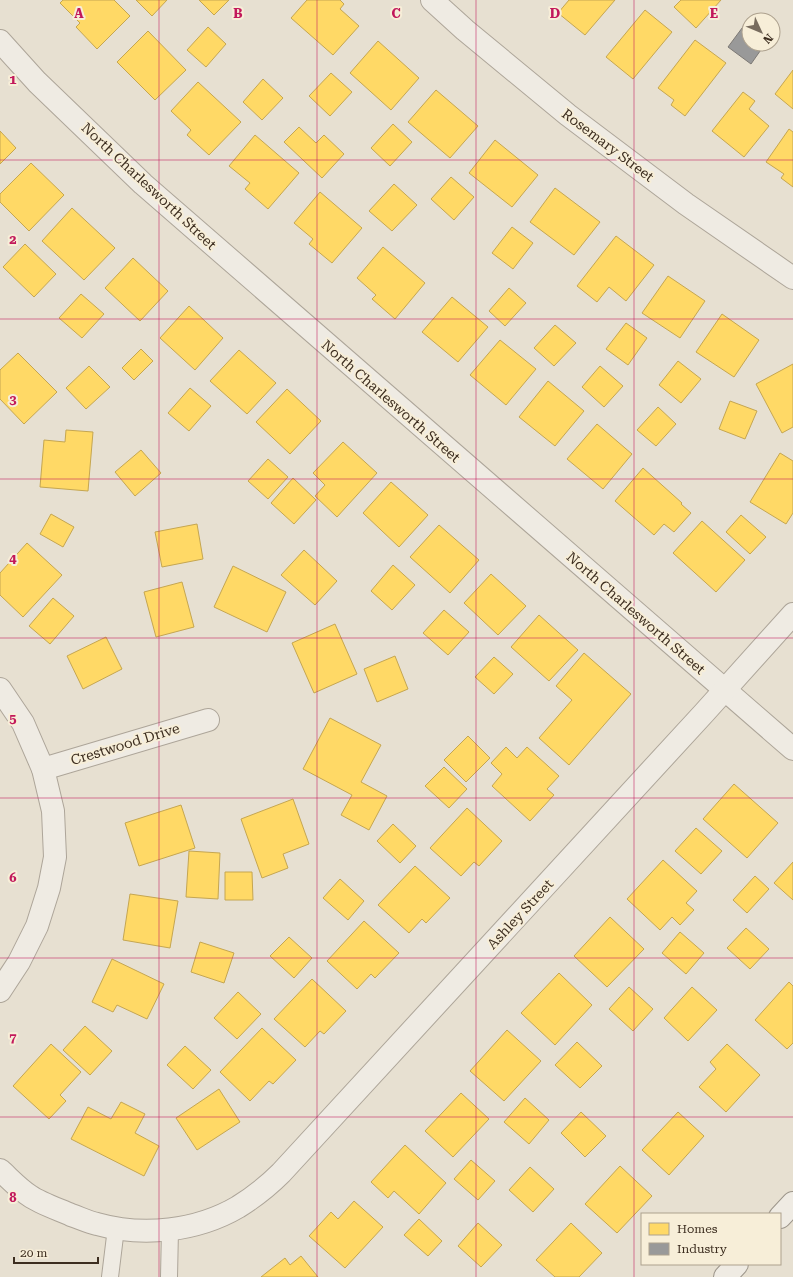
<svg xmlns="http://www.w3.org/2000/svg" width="793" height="1277" viewBox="0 0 793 1277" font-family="'Roboto Serif',serif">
<rect width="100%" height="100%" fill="#e7e0d1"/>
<g fill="#ffd966" stroke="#c5a651">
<polygon points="63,0 114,0 130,16 97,49 76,27 80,23 60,3"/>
<polygon points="136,0 167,0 152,16"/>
<polygon points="199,0 229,0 214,15"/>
<polygon points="307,0 340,0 344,4 340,9 359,26 333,55 291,18"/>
<polygon points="569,0 615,0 585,35 558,13"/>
<polygon points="681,0 721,0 696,28 674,7"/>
<polygon points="645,10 672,32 633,79 606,57"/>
<polygon points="208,27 226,44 206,67 187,50"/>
<polygon points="148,31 186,70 155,100 117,62"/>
<polygon points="695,40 726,63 685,116 671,105 674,100 658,88"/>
<polygon points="378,41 419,78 391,110 350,73"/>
<polygon points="793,70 793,109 775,94"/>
<polygon points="331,73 352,92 330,116 309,96"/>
<polygon points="263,79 283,98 262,120 243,102"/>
<polygon points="198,82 241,122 209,155 187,135 191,130 171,111"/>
<polygon points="436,90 478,126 450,158 408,122"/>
<polygon points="743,92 755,101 749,109 769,126 744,157 712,131"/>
<polygon points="393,124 412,142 390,166 371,148"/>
<polygon points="299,127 316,143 324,135 344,154 322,178 284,142"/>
<polygon points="789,129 793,132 793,187 781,178 784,174 766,162"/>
<polygon points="0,131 16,148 0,164"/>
<polygon points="255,135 299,173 268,209 245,189 250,183 229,166"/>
<polygon points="495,140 538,175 512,207 469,173"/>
<polygon points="31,163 64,195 29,231 0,202 0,194"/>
<polygon points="451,177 474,197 454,220 431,199"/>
<polygon points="394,184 417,205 392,231 369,211"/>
<polygon points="555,188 600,222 574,255 530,222"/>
<polygon points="320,192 362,228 332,263 309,244 313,239 294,223"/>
<polygon points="72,208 115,248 84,280 42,241"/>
<polygon points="512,227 533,243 513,269 492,253"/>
<polygon points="616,236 654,265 626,301 609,287 597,302 577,286"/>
<polygon points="25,244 56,274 34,297 3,267"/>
<polygon points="383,247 425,283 395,319 372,299 376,295 357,278"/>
<polygon points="133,258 168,291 140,321 105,288"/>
<polygon points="668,276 705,301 680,338 642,313"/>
<polygon points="509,288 526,303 505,326 489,311"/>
<polygon points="81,294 104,314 82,338 59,318"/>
<polygon points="452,297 488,327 458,362 422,332"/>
<polygon points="189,306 223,338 195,370 160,338"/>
<polygon points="722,314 759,340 734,377 696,352"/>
<polygon points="626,323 647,338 628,365 606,349"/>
<polygon points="555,325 576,343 554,366 534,348"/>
<polygon points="500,340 536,369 506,405 470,375"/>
<polygon points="141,349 153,361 134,380 122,368"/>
<polygon points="239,350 276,383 247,414 210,381"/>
<polygon points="18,353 57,392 24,424 0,399 0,370"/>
<polygon points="678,361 701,379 681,403 659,385"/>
<polygon points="793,364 793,427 782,433 756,384"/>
<polygon points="89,366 110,387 86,409 66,388"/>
<polygon points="600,366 623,386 604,407 582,387"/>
<polygon points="548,381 584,411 555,446 519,417"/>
<polygon points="190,388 211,406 189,431 168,413"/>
<polygon points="287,389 321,421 290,454 256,422"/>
<polygon points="730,401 757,411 745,439 719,429"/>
<polygon points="658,407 676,424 656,446 637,430"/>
<polygon points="597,424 632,454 603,489 567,459"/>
<polygon points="66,430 93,432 88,491 40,487 44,440 65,442"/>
<polygon points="343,442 377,473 337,517 315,496 325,485 313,473"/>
<polygon points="141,450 161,473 135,496 115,472"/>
<polygon points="780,453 793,461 793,513 786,524 750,502"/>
<polygon points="268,459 288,477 268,499 248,481"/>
<polygon points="643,468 682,503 681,504 691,513 674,532 664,524 654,535 615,501"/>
<polygon points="293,478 316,500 294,524 271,503"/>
<polygon points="391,482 428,515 399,547 363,513"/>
<polygon points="51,514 74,527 63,547 40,534"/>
<polygon points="741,515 766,537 750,554 726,532"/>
<polygon points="702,521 745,560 716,592 673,553"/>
<polygon points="197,524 203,559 162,567 155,532"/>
<polygon points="439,525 479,560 450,593 410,557"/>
<polygon points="27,543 62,575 23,617 0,595 0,573"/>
<polygon points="304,550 337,581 315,605 281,575"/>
<polygon points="393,565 415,585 392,610 371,591"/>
<polygon points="233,566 286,592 267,632 214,607"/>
<polygon points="491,574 526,606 498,635 464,603"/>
<polygon points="182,582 194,627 156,637 144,592"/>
<polygon points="53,598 74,616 50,644 29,626"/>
<polygon points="444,610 469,632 448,655 423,633"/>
<polygon points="539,615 578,650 549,681 511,647"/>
<polygon points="335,624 357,674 314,693 292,643"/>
<polygon points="106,637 122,669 83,689 67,656"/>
<polygon points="584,653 631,694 569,765 539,738 572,700 556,686"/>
<polygon points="395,656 408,689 377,702 364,669"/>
<polygon points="494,657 513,674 494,694 475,677"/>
<polygon points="330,718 381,745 361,782 387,796 369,830 341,815 352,795 303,769"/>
<polygon points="468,736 490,758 466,782 444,760"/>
<polygon points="506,747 517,758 527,747 559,776 547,789 554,795 530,821 492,786 502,774 491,763"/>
<polygon points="444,767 467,789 449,808 425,786"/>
<polygon points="734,784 778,823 747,858 703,819"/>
<polygon points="293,799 309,844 283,854 288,868 262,878 241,819"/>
<polygon points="181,805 195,848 139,866 125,823"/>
<polygon points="467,808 502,841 479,866 474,862 461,876 430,848"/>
<polygon points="393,824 416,846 400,863 377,841"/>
<polygon points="696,828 722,851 701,874 675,851"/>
<polygon points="189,851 220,853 218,899 186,897"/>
<polygon points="663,860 697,891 686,903 694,910 680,925 672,917 660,930 627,899"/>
<polygon points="793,862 793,900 774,883"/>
<polygon points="415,866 450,898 426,923 422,919 409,933 378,905"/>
<polygon points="225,872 252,872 253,900 225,900"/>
<polygon points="755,876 769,889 747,913 733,900"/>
<polygon points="340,879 364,901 348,920 323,898"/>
<polygon points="130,894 178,901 170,948 123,940"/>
<polygon points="610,917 644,949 607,987 574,956"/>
<polygon points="364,921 399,953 375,978 371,974 357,989 327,961"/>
<polygon points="746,928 769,949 750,969 727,948"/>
<polygon points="680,932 704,953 686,974 662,953"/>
<polygon points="289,937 312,958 294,978 270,956"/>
<polygon points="200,942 234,953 224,983 191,972"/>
<polygon points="112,959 164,984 147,1019 117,1005 113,1012 92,1002"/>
<polygon points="559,973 592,1005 555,1045 521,1013"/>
<polygon points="312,979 346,1011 324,1034 320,1031 305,1047 274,1019"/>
<polygon points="789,982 793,986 793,1043 787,1049 755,1020"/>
<polygon points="629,987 653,1009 633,1031 609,1009"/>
<polygon points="692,987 717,1010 688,1041 664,1018"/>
<polygon points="238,992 261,1014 237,1039 214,1018"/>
<polygon points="85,1026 112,1051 90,1075 63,1050"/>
<polygon points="262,1028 296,1060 273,1084 269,1081 250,1101 220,1072"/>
<polygon points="507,1030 541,1061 504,1101 470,1071"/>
<polygon points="577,1042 602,1066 580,1088 555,1065"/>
<polygon points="51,1044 81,1072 60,1095 66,1101 49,1119 13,1086"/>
<polygon points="727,1044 760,1075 726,1112 699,1087 716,1069 710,1062"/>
<polygon points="185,1046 211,1070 193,1089 167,1065"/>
<polygon points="219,1089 240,1122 197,1150 176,1118"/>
<polygon points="461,1093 489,1119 453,1157 425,1131"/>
<polygon points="525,1098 549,1120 529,1144 504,1122"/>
<polygon points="121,1102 145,1114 135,1133 159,1146 144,1176 71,1139 88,1107 111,1119"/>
<polygon points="581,1112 606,1136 585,1157 561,1133"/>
<polygon points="678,1112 704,1136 669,1175 642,1150"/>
<polygon points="405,1145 446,1183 419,1214 394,1191 388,1198 371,1182"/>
<polygon points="471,1160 495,1181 478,1200 454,1179"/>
<polygon points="620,1166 652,1196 617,1233 585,1204"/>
<polygon points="530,1167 554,1189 533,1212 509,1190"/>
<polygon points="354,1201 383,1227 345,1268 309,1236 331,1212 338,1219"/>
<polygon points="419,1219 442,1241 428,1256 404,1235"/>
<polygon points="478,1223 502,1245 481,1267 458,1246"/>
<polygon points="571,1223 602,1253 579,1277 555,1277 536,1260"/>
<polygon points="301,1256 318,1277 261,1277 285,1258 290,1265"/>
</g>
<polygon fill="#999" stroke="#7d7975" points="748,20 749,44 765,44 751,64 728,47"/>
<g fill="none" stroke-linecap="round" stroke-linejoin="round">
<defs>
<g id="service">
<polyline points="110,1277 116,1228"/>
<polyline points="169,1277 170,1230"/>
</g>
<g id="minor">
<polyline points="432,0 465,30 568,115 686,204 793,278"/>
<polyline points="0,41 37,82 143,184 793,749"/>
<polyline points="0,689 23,723 43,769 53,811 55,857 49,888 37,926 19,962 0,991"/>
<polyline points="43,769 208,720"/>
<path d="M0,1170C10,1179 19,1189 30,1196C40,1203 60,1210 71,1215C80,1218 88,1222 97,1224C143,1237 197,1231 238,1207C254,1197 268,1186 281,1173L704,713L793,614"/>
</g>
<g id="secondary">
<polyline points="780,1217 793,1203"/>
<polyline points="725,1277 737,1264"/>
</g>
</defs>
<use href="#service" stroke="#ada599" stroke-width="18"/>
<use href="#minor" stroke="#ada599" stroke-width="24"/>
<use href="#secondary" stroke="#9c958a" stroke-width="24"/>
<use href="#service" stroke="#efebe3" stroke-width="16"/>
<use href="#minor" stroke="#efebe3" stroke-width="22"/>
<use href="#secondary" stroke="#efebe3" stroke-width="22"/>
</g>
<path fill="none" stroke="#c2185b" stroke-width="1" stroke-opacity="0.55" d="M159,0V1277M317,0V1277M476,0V1277M634,0V1277M0,160H793M0,319H793M0,479H793M0,638H793M0,798H793M0,958H793M0,1117H793"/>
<g text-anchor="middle" stroke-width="4" stroke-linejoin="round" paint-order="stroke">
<g font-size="14" fill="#3d2e20" stroke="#f7eed8">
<text transform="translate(608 145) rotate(37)" y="5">Rosemary Street</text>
<text transform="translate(149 186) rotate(43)" y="5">North Charlesworth Street</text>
<text transform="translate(391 401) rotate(41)" y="5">North Charlesworth Street</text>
<text transform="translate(636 613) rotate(41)" y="5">North Charlesworth Street</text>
<text transform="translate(125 744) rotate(-17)" y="5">Crestwood Drive</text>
<text transform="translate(520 914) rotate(-47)" y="5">Ashley Street</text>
</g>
</g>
<g font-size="13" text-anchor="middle" font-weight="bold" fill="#c2185b" stroke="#f7eed8" stroke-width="4" stroke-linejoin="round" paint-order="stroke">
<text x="79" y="18">A</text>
<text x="238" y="18">B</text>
<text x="396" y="18">C</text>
<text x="555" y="18">D</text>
<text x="714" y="18">E</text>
<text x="13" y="84">1</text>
<text x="13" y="244">2</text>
<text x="13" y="404">3</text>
<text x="13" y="563">4</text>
<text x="13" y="723">5</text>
<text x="13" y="882">6</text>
<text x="13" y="1042">7</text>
<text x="13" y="1202">8</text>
</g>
<rect x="641" y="1213" width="140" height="52" fill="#f7eed8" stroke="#ada18e"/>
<rect x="649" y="1223" width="20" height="12" fill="#ffd966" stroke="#ada18e"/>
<text x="677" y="1233" font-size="12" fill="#3d2e20">Homes</text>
<rect x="649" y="1243" width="20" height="12" fill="#999999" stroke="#ada18e"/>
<text x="677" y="1253" font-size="12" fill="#3d2e20">Industry</text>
<g transform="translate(761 32) rotate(134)"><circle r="19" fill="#f7eed8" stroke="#ada18e"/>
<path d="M0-3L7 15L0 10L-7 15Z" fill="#786c5e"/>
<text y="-6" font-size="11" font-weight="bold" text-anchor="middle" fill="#3d2e20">N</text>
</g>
<path d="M14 1257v6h84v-6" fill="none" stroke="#3d2e20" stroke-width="2"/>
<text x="20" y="1257" font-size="12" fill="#3d2e20" stroke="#f7eed8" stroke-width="3" paint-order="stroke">20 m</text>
</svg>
